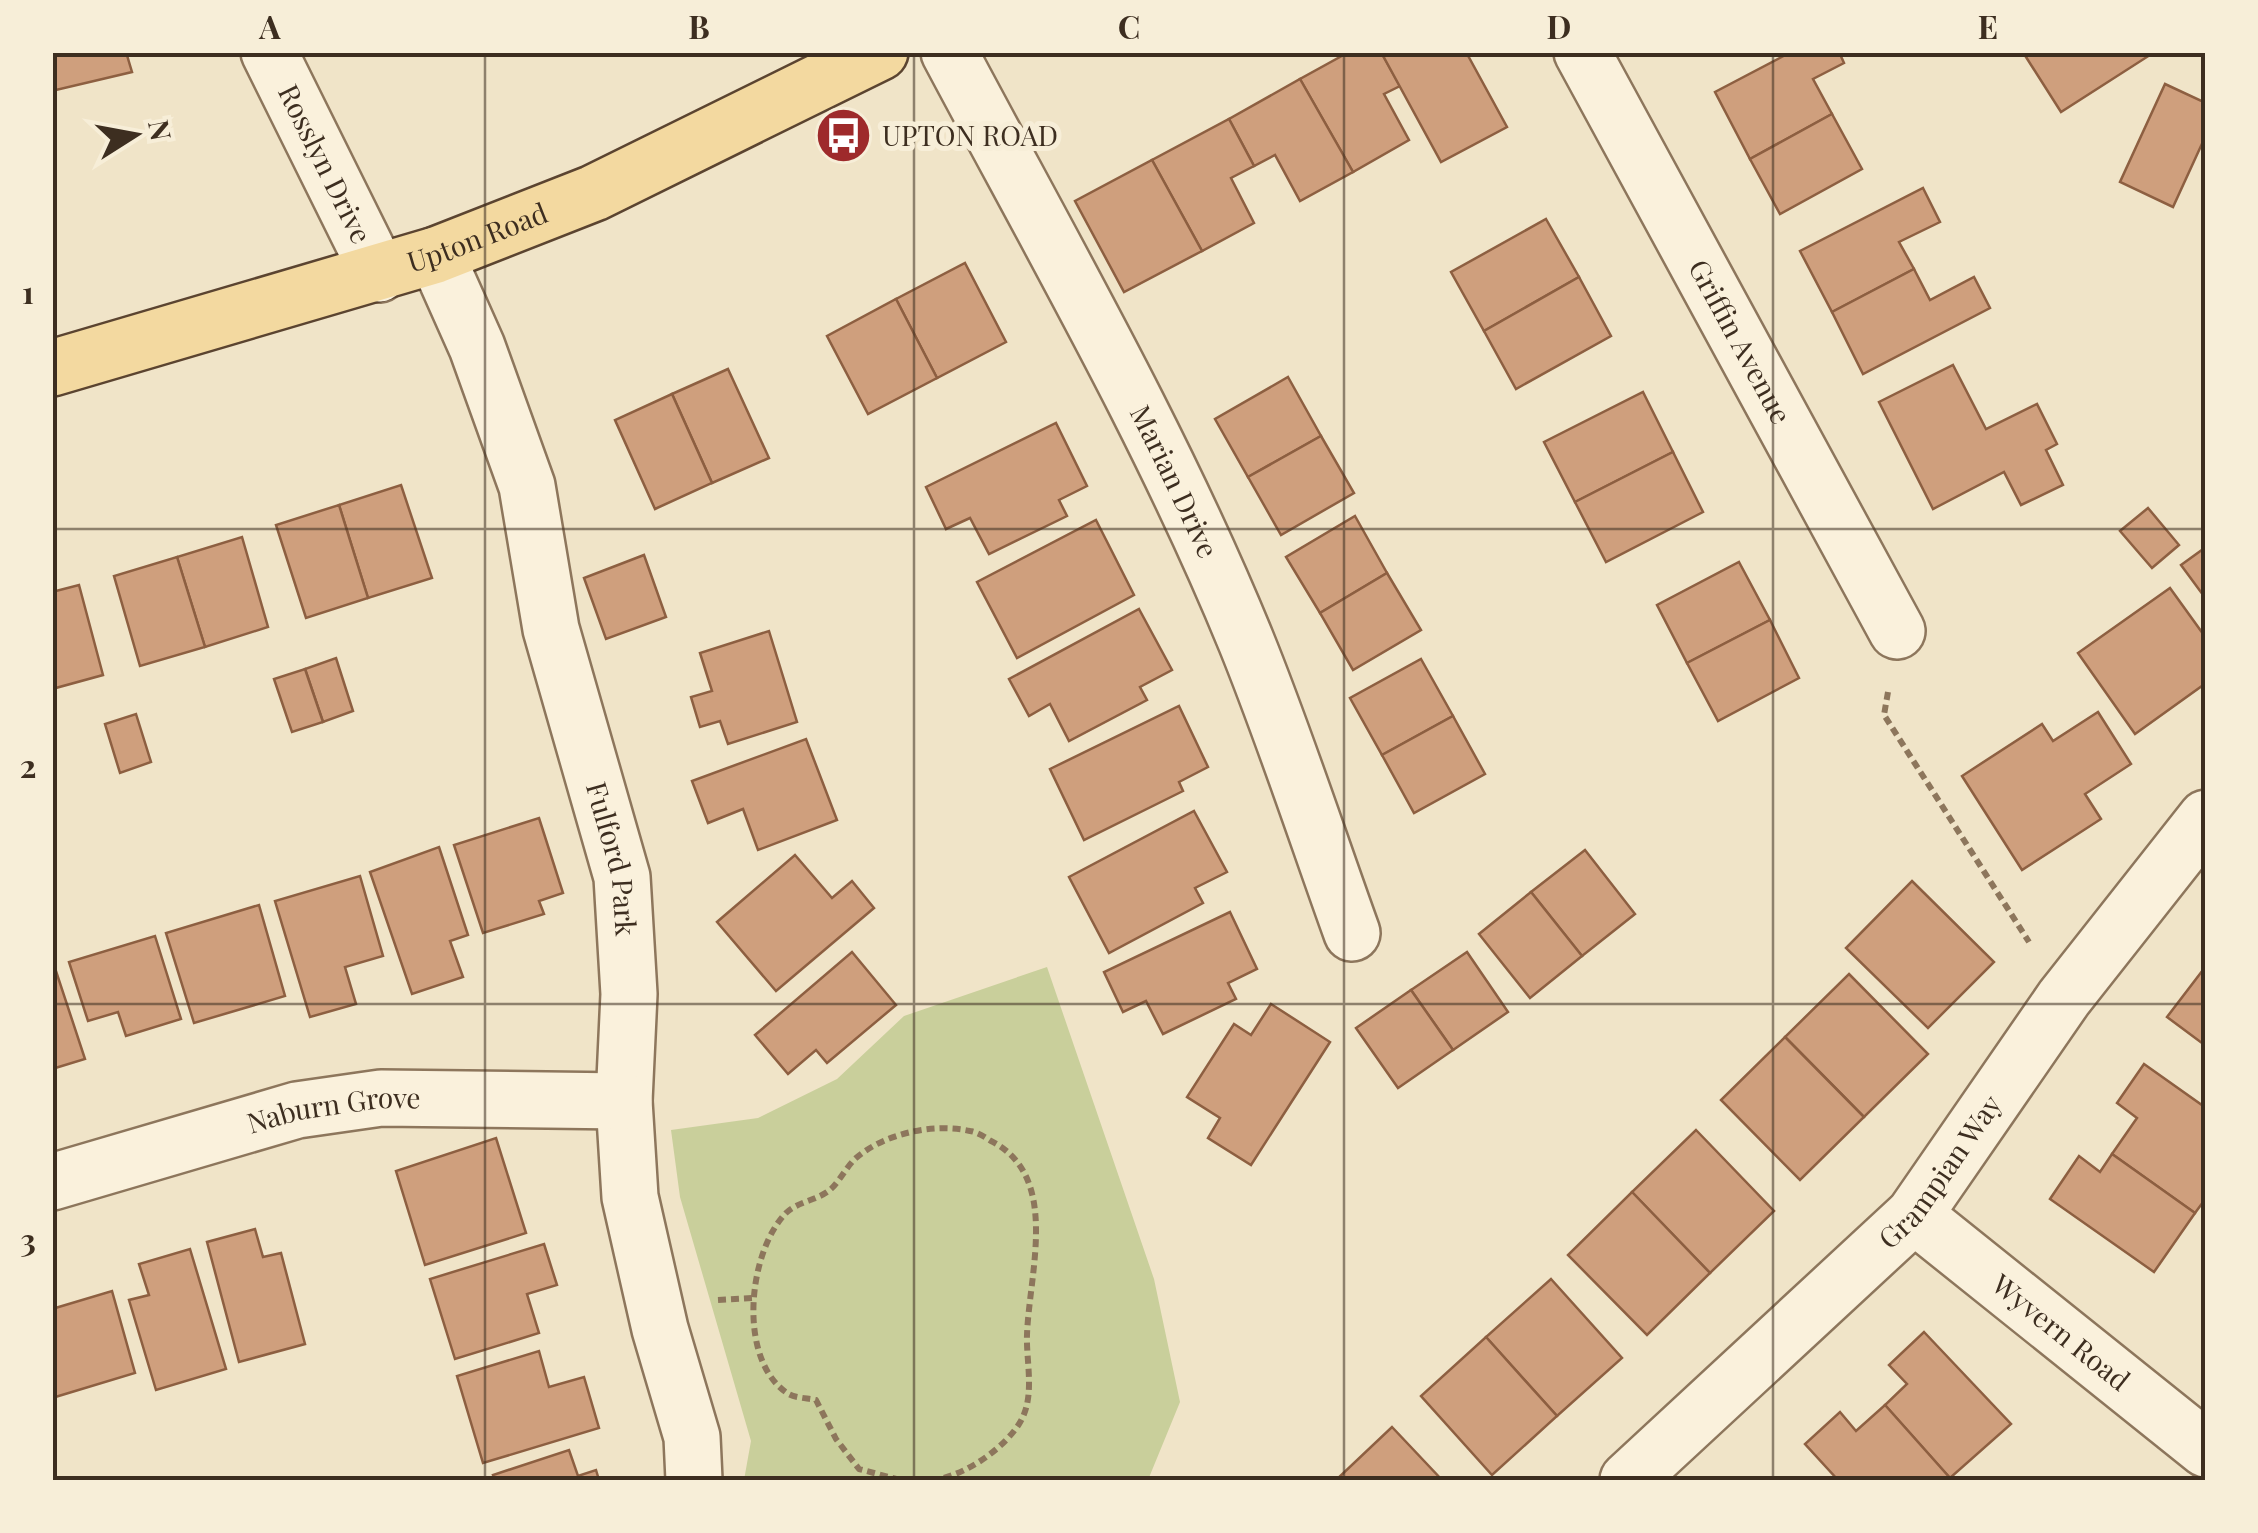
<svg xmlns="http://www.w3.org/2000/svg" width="2258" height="1533" viewBox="0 0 2258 1533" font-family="'Playfair Display',serif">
<rect width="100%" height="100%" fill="#f0e4c8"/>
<polygon fill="#c9cf9b" points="1047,967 1154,1279 1180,1402 1148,1480 744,1480 751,1441 680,1197 671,1130 758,1118 837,1079 904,1016"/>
<g fill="#cf9f7d" stroke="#8d5f41" stroke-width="2.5">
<polygon points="52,52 126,52 132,72 56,90"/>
<polygon points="1349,52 1381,52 1400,86 1384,94 1409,140 1353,172 1300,79"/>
<polygon points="1381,52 1466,52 1507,127 1441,162"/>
<polygon points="1791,52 1839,52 1844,63 1813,79 1832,114 1750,159 1715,92"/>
<polygon points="2033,52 2148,52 2150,55 2061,112 2026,57"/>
<polygon points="1300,79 1353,172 1300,201 1275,155 1254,166 1229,119"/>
<polygon points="2165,84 2206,103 2206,135 2173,207 2120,182"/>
<polygon points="1832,114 1862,169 1780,214 1750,159"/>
<polygon points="1229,119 1254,166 1231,178 1254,223 1202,251 1152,160"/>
<polygon points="1152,160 1202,251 1124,292 1075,201"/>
<polygon points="1923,188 1940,222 1899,242 1914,269 1832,312 1800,251"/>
<polygon points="1546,219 1579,277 1484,331 1451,272"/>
<polygon points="965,263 1006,342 937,378 896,299"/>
<polygon points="1914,269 1930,300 1974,277 1990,308 1863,374 1832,312"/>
<polygon points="1579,277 1611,336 1516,389 1484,331"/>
<polygon points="896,299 937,378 868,414 827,336"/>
<polygon points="1953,365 1986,429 2037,404 2057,444 2046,450 2063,485 2021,505 2004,472 1933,509 1879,402"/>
<polygon points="728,369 769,458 712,483 672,394"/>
<polygon points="1288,377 1321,436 1248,477 1215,419"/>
<polygon points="1643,392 1673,452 1575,502 1544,442"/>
<polygon points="672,394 712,483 655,509 615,420"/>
<polygon points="1056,423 1087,486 1059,500 1067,516 989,554 970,518 946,529 926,487"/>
<polygon points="1321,436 1354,493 1281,535 1248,477"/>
<polygon points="1673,452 1703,512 1606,562 1575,502"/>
<polygon points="401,485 432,578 368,598 339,505"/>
<polygon points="339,505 368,598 306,618 276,525"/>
<polygon points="2148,508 2179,545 2152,568 2120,531"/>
<polygon points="1355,516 1387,573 1320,613 1286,557"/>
<polygon points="1096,520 1134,595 1017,658 977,582"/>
<polygon points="242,537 268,627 205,647 177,557"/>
<polygon points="2206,547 2206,599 2181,565"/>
<polygon points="644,555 666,617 606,639 584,578"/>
<polygon points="177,557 205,647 140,666 114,576"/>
<polygon points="1739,562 1770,620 1687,663 1657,605"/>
<polygon points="1387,573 1421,630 1353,670 1320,613"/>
<polygon points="79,585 103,675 52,689 52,592"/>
<polygon points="2170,588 2206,638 2206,683 2135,734 2078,653"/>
<polygon points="1139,609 1172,670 1140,687 1147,700 1069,741 1050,704 1029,716 1009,679"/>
<polygon points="1770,620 1799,678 1718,721 1687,663"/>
<polygon points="769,631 797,722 728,744 720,721 700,727 691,697 712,691 700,653"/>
<polygon points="336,658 353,711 323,722 305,669"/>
<polygon points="1421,659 1453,716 1382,755 1350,698"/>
<polygon points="305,669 323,722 292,732 274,679"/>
<polygon points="1179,706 1208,767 1179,782 1183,791 1084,840 1050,769"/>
<polygon points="2098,712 2131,764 2085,794 2101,819 2022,870 1962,776 2042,724 2053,741"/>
<polygon points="136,714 151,762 120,773 105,724"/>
<polygon points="1453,716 1485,774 1414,813 1382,755"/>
<polygon points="806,739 837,820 758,850 743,809 708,823 692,781"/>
<polygon points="1194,811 1227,872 1195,888 1203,903 1109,953 1069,877"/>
<polygon points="539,818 563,893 539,901 544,914 483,933 454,845"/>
<polygon points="439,847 468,935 450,941 463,977 412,994 370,872"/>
<polygon points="1585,850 1635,914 1582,956 1531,892"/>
<polygon points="795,855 832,898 852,881 874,908 776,991 717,922"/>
<polygon points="360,876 383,956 345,967 356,1004 310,1017 275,901"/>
<polygon points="1912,881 1994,962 1928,1028 1846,948"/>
<polygon points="1531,892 1582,956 1530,998 1479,934"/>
<polygon points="259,905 285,996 194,1023 166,933"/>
<polygon points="1230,912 1257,969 1228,983 1236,999 1163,1034 1146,1001 1123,1012 1104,972"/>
<polygon points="155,936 181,1019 126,1036 118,1012 88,1021 69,962"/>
<polygon points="852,952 896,1005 827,1063 816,1050 788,1074 755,1035"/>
<polygon points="1467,952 1508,1012 1453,1050 1411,990"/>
<polygon points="2206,966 2206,1046 2167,1017"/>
<polygon points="52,968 55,968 85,1059 52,1069"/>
<polygon points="1849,974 1928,1054 1864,1117 1785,1037"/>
<polygon points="1411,990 1453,1050 1398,1088 1356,1028"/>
<polygon points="1271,1004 1330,1042 1251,1165 1208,1138 1220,1118 1187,1097 1234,1024 1251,1035"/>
<polygon points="1785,1037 1864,1117 1800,1180 1721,1100"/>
<polygon points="2144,1064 2206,1108 2206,1198 2195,1213 2112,1154 2137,1118 2117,1103"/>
<polygon points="1696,1130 1774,1211 1710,1273 1632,1192"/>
<polygon points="496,1138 526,1233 425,1265 396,1171"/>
<polygon points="2112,1154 2195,1213 2154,1272 2050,1199 2079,1156 2100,1172"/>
<polygon points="1632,1192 1710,1273 1647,1335 1568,1255"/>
<polygon points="255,1229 263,1257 281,1253 305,1344 239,1362 207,1242"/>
<polygon points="544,1244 557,1285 527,1294 539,1333 455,1359 430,1279"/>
<polygon points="190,1249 226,1369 156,1390 129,1300 149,1295 139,1264"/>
<polygon points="1551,1279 1622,1358 1557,1416 1486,1337"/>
<polygon points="112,1291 135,1373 52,1398 52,1309"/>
<polygon points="1924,1332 2011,1424 1950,1478 1885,1405 1907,1384 1889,1365"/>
<polygon points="1486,1337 1557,1416 1492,1475 1421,1396"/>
<polygon points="539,1351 549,1387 584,1377 599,1428 483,1463 457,1376"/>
<polygon points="1885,1405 1950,1478 1947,1480 1838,1480 1805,1444 1840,1412 1856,1431"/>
<polygon points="1392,1427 1442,1480 1336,1480"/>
<polygon points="569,1450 578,1476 596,1470 599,1480 495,1480 493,1475"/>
</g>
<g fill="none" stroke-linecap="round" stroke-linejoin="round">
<defs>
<g id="minor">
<path id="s1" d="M269,52L379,274"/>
<path id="s2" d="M949,52C1052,246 1163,438 1246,641C1285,737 1317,836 1352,933"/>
<path id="s3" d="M1582,52L1897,631"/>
<path id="s4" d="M436,255L477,347L527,486L551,629L622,877L629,994L624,1101L630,1197L660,1329L692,1437L694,1480"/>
<path id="s5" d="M52,1182L297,1110L381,1098L624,1101"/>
<path id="s6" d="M1914,1215L2206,1449"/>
<path id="s7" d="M1628,1480L1914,1215L2064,998L2206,818"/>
</g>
<g id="primary">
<path id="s8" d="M52,368L436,255L594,193L880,52"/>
</g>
</defs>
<use href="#minor" stroke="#8d765c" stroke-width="60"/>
<use href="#primary" stroke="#5b4430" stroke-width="60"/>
<g stroke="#8d765c" stroke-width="6" stroke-dasharray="8 5" stroke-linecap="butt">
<polyline points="1888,692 1884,715 2029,942"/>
<polyline points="718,1300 754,1298"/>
<path d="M900,1480L859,1469L836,1439L816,1400C807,1398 794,1398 787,1393C737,1359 748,1252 786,1213C798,1201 820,1200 832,1188C841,1179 847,1166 856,1158C885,1133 934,1123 970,1131C977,1132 985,1137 991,1141C1061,1176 1029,1273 1027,1335C1026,1363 1036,1398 1019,1424C1003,1449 968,1473 939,1479C928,1481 914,1480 902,1480"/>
</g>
<use href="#minor" stroke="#faf1dc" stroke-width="55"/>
<use href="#primary" stroke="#f3d9a0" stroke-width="55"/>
</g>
<path fill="none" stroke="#3d2e20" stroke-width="2.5" stroke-opacity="0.55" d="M485,52V1480M914,52V1480M1344,52V1480M1773,52V1480M52,529H2206M52,1004H2206"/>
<defs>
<symbol id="bus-disc" viewBox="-11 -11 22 22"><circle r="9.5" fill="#9e2a2b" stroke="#f7eed8"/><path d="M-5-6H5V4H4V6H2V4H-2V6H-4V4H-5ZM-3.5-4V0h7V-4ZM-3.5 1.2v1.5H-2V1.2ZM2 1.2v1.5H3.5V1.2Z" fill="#fff"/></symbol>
</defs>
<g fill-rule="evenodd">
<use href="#bus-disc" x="812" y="104" width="63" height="63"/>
</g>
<g text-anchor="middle" stroke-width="10" stroke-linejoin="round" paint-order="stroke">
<g font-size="28" fill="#3d2e20" stroke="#f7eed8" text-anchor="start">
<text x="882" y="146">UPTON ROAD</text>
</g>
<g font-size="28" fill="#3d2e20" stroke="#f7eed8">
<text dy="10" stroke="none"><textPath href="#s1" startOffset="125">Rosslyn Drive</textPath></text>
<text dy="10" stroke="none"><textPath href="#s8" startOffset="445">Upton Road</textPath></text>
<text dy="10" stroke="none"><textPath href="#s3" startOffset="330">Griffin Avenue</textPath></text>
<text dy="10" stroke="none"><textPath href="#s2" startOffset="485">Marian Drive</textPath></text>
<text dy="10" stroke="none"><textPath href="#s4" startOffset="632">Fulford Park</textPath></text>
<text dy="10" stroke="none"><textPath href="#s5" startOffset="292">Naburn Grove</textPath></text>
<text dy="10" stroke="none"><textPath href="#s7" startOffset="440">Grampian Way</textPath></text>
<text dy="10" stroke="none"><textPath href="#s6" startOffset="188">Wyvern Road</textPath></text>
</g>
</g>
<rect width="2258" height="1533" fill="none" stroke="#f7eed8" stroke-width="110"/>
<g transform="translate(135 135) rotate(79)" stroke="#f7eed8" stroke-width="8" paint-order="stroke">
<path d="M0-8L18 38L0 25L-18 38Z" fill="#3d2e20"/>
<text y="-15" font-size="28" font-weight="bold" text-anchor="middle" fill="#3d2e20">N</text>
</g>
<rect x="55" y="55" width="2148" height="1423" fill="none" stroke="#3d2e20" stroke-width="4"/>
<g font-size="32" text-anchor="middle" font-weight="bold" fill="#3d2e20">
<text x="270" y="39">A</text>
<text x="699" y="39">B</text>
<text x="1129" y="39">C</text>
<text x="1559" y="39">D</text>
<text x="1988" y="39">E</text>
<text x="28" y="304">1</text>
<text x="28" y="778">2</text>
<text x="28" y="1252">3</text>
</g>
</svg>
